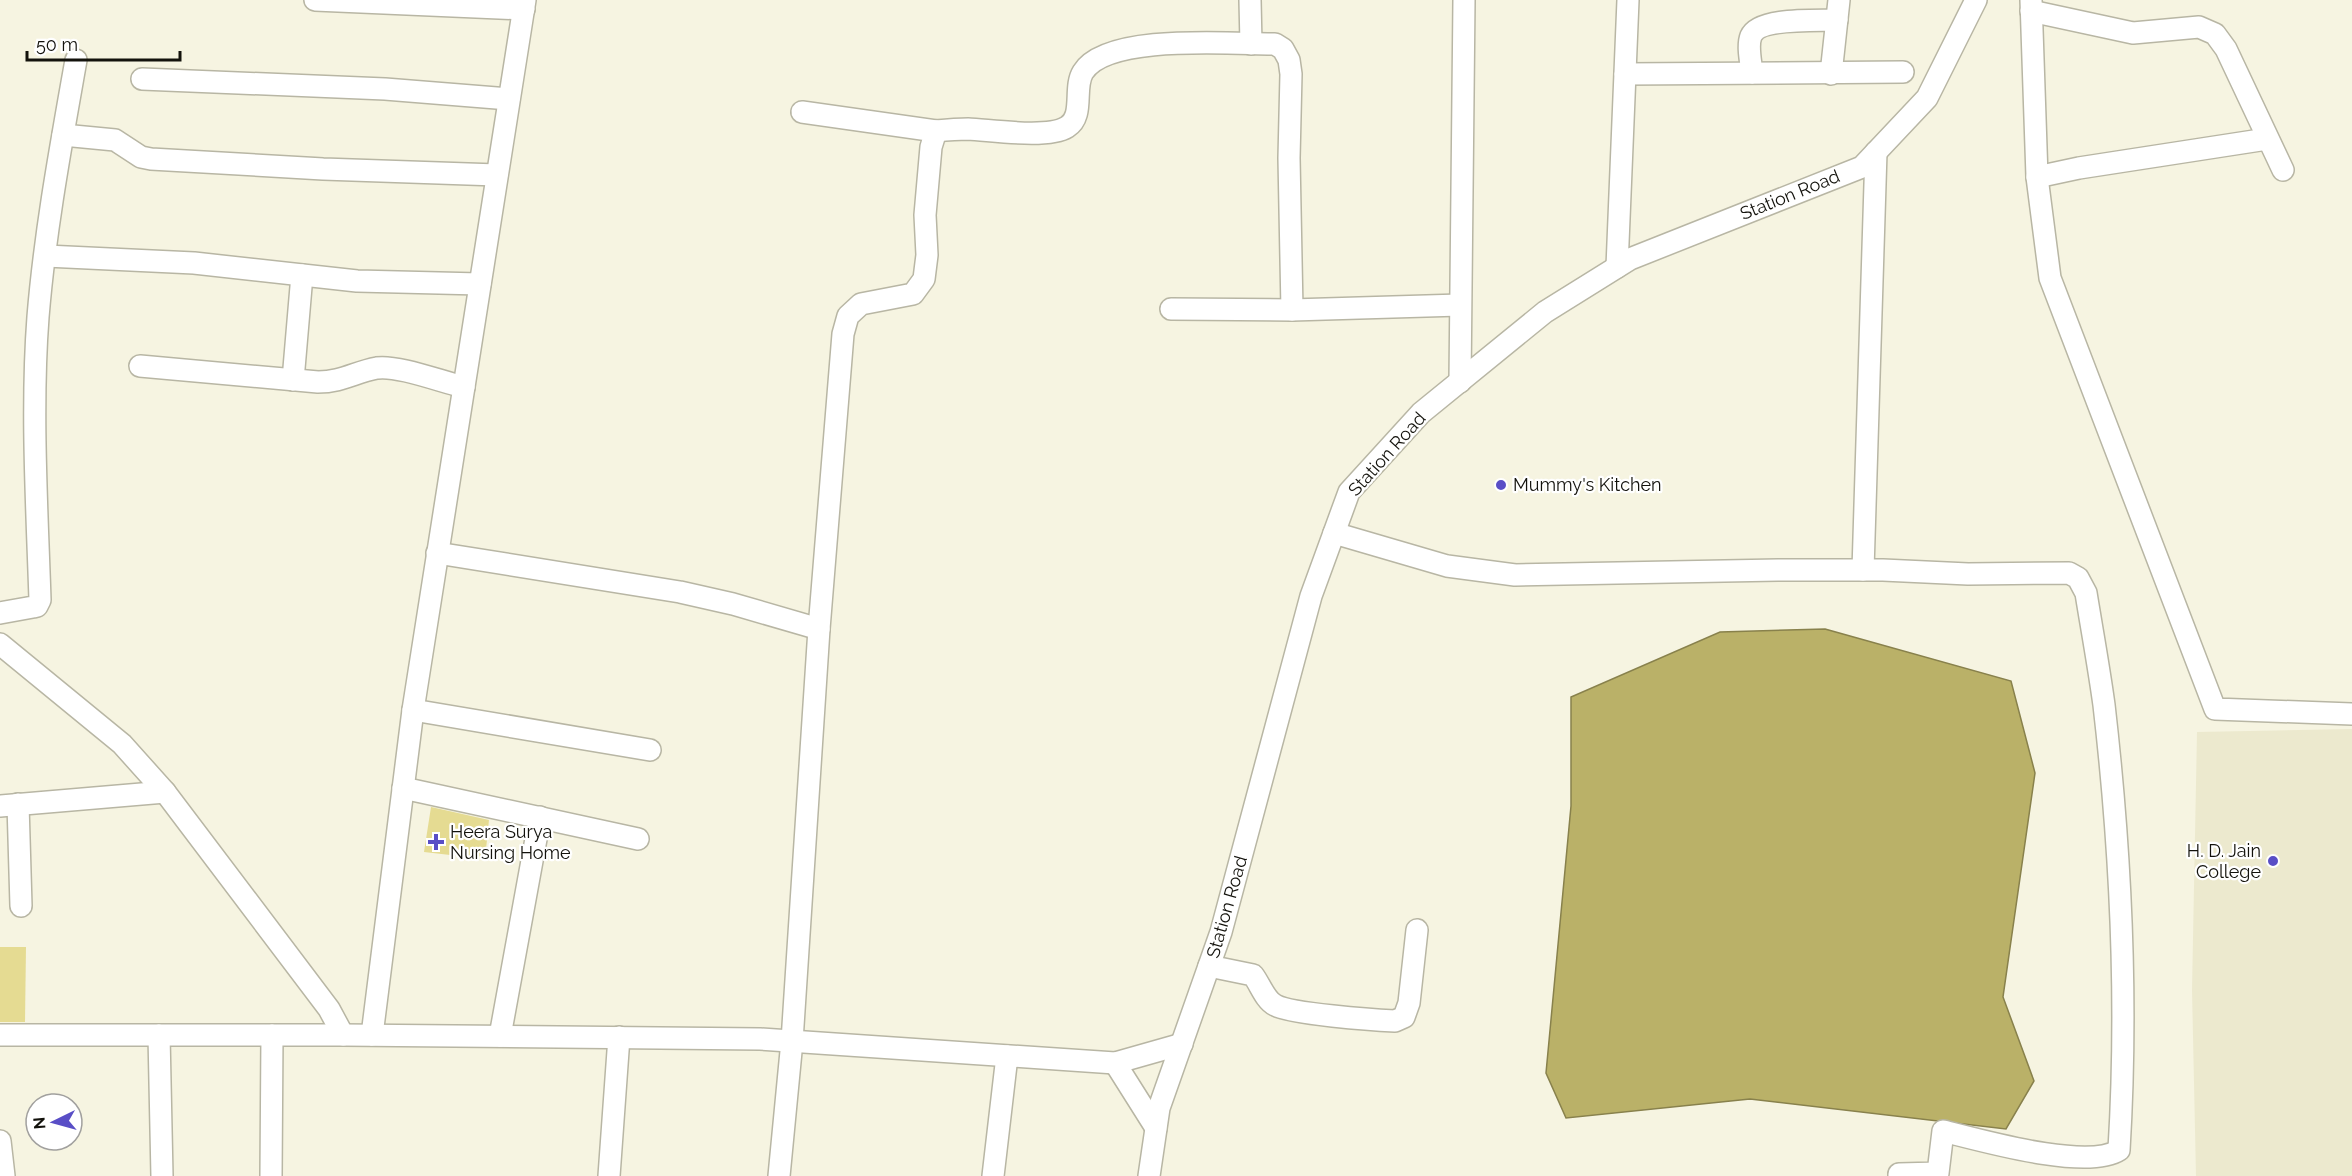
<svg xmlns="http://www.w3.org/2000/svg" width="2352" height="1176" viewBox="0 0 2352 1176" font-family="Raleway,sans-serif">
<rect width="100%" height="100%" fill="#f6f4e1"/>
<polygon fill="#ece9ce" points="2352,729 2352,1176 2196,1176 2192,990 2197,732"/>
<polygon fill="#bab168" stroke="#88814c" stroke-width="1.5" points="1825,629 2011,681 2035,773 2003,997 2034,1081 2006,1129 1750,1099 1566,1118 1546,1073 1571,806 1571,697 1720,632"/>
<g fill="#e5db92">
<polygon points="431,807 489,820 485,859 424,852"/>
<polygon points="0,947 26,947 25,1022 0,1022"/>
</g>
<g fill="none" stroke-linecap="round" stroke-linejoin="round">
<defs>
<g id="street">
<polyline points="315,0 524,9"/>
<polyline points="1250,0 1251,44"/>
<polyline points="2031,0 2037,177 2050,278 2215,709 2352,714"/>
<polyline points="2031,11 2133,33 2199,27 2215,34 2226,49 2283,170"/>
<path d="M1752,73C1751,62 1747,46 1751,36C1759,17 1818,21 1837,20"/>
<polyline points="1625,74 1903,72"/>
<polyline points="1831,74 1839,0"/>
<polyline points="142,79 385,89 509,99"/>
<polyline points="802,112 936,131"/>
<polyline points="63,135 115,140 141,157 151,159 323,169 497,175"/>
<polyline points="2037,177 2079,168 2267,139"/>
<polyline points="46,256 194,263 357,281 480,284"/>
<polyline points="1617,267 1628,0"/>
<polyline points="1171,309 1292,310 1460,305"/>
<path d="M140,366L318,382C342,382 355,372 377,368C398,365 442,382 464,387"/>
<polyline points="293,380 302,275"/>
<polyline points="1460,382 1464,0"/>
<path d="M1334,533L1447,566L1515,575L1778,570H1883L1968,574L2069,573L2078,578L2086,593C2092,630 2099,668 2104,705C2121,852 2128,1002 2119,1150C2087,1171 1980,1140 1943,1131L1938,1173L1899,1174V1176"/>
<polyline points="437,553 680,592 733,604 819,629"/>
<polyline points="1863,570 1876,152"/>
<path d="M0,613L33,607L37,606L40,600C37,508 31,409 38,317C45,231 61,145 76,60"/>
<polyline points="0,644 122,744 165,792 329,1009 343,1035"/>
<polyline points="413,710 650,750"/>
<polyline points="403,788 638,839"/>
<polyline points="18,804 21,906"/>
<polyline points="0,806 165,792"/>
<path d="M1209,966L1253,975C1260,984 1265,1000 1275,1005C1290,1014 1374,1020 1395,1021L1404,1017L1409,1003L1417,930"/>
<polyline points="0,1035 343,1035 760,1039 1115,1063 1182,1044"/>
<polyline points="159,1035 162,1176"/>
<polyline points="372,1035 413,710 525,0"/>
<polyline points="500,1036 540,817"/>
<polyline points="1115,1063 1156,1128"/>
<polyline points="0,1141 4,1176"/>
<polyline points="271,1176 272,1035"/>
<polyline points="609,1176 619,1037"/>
<path d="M779,1176L792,1041L819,629L843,334L848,316L861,304L913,294L924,279L927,255L925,215L931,147L936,131C946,130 957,129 968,129C991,130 1048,139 1067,127C1085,116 1073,88 1083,72C1107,33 1232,44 1275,44L1283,49L1289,60L1291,74L1289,158L1292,310"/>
<polyline points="993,1176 1007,1056"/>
<polyline points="1149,1176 1159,1108 1221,932 1311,596 1349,492 1421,413 1545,312 1630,259 1862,167 1927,98 1976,0"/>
</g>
</defs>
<use href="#street" stroke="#b8b6a4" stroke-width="24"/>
<use href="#street" stroke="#fff" stroke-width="21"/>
</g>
<g fill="#594ec6" stroke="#fff" stroke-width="2">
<circle cx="1501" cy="485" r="6"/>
<path d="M433 833h6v6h6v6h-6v6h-6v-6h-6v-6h6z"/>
<circle cx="2273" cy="861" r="6"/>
</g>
<g text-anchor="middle" stroke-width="4.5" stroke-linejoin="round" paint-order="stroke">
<g font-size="18" fill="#13120c" stroke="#fff">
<text transform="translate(1790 195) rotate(-22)" y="6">Station Road</text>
<text transform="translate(1387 454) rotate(-48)" y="6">Station Road</text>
<text transform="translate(1227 907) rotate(-74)" y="6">Station Road</text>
</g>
<g font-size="18" fill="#13120c" stroke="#fff" text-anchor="start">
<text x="1513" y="491">Mummy's Kitchen</text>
<text x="450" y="838">Heera Surya<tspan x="450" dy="21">Nursing Home</tspan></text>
<text x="2261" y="857" text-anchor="end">H. D. Jain<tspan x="2261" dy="21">College</tspan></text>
</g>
</g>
<g transform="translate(54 1122) rotate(265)"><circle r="28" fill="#ffffff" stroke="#a1a09e" stroke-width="1.5"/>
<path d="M0-4.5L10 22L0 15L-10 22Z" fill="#594ec6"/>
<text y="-9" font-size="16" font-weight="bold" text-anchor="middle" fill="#13120c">N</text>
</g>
<path d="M27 51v9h153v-9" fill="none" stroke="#13120c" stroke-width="3"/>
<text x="36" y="51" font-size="18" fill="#13120c" stroke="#ffffff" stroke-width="4.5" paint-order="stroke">50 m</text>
</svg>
